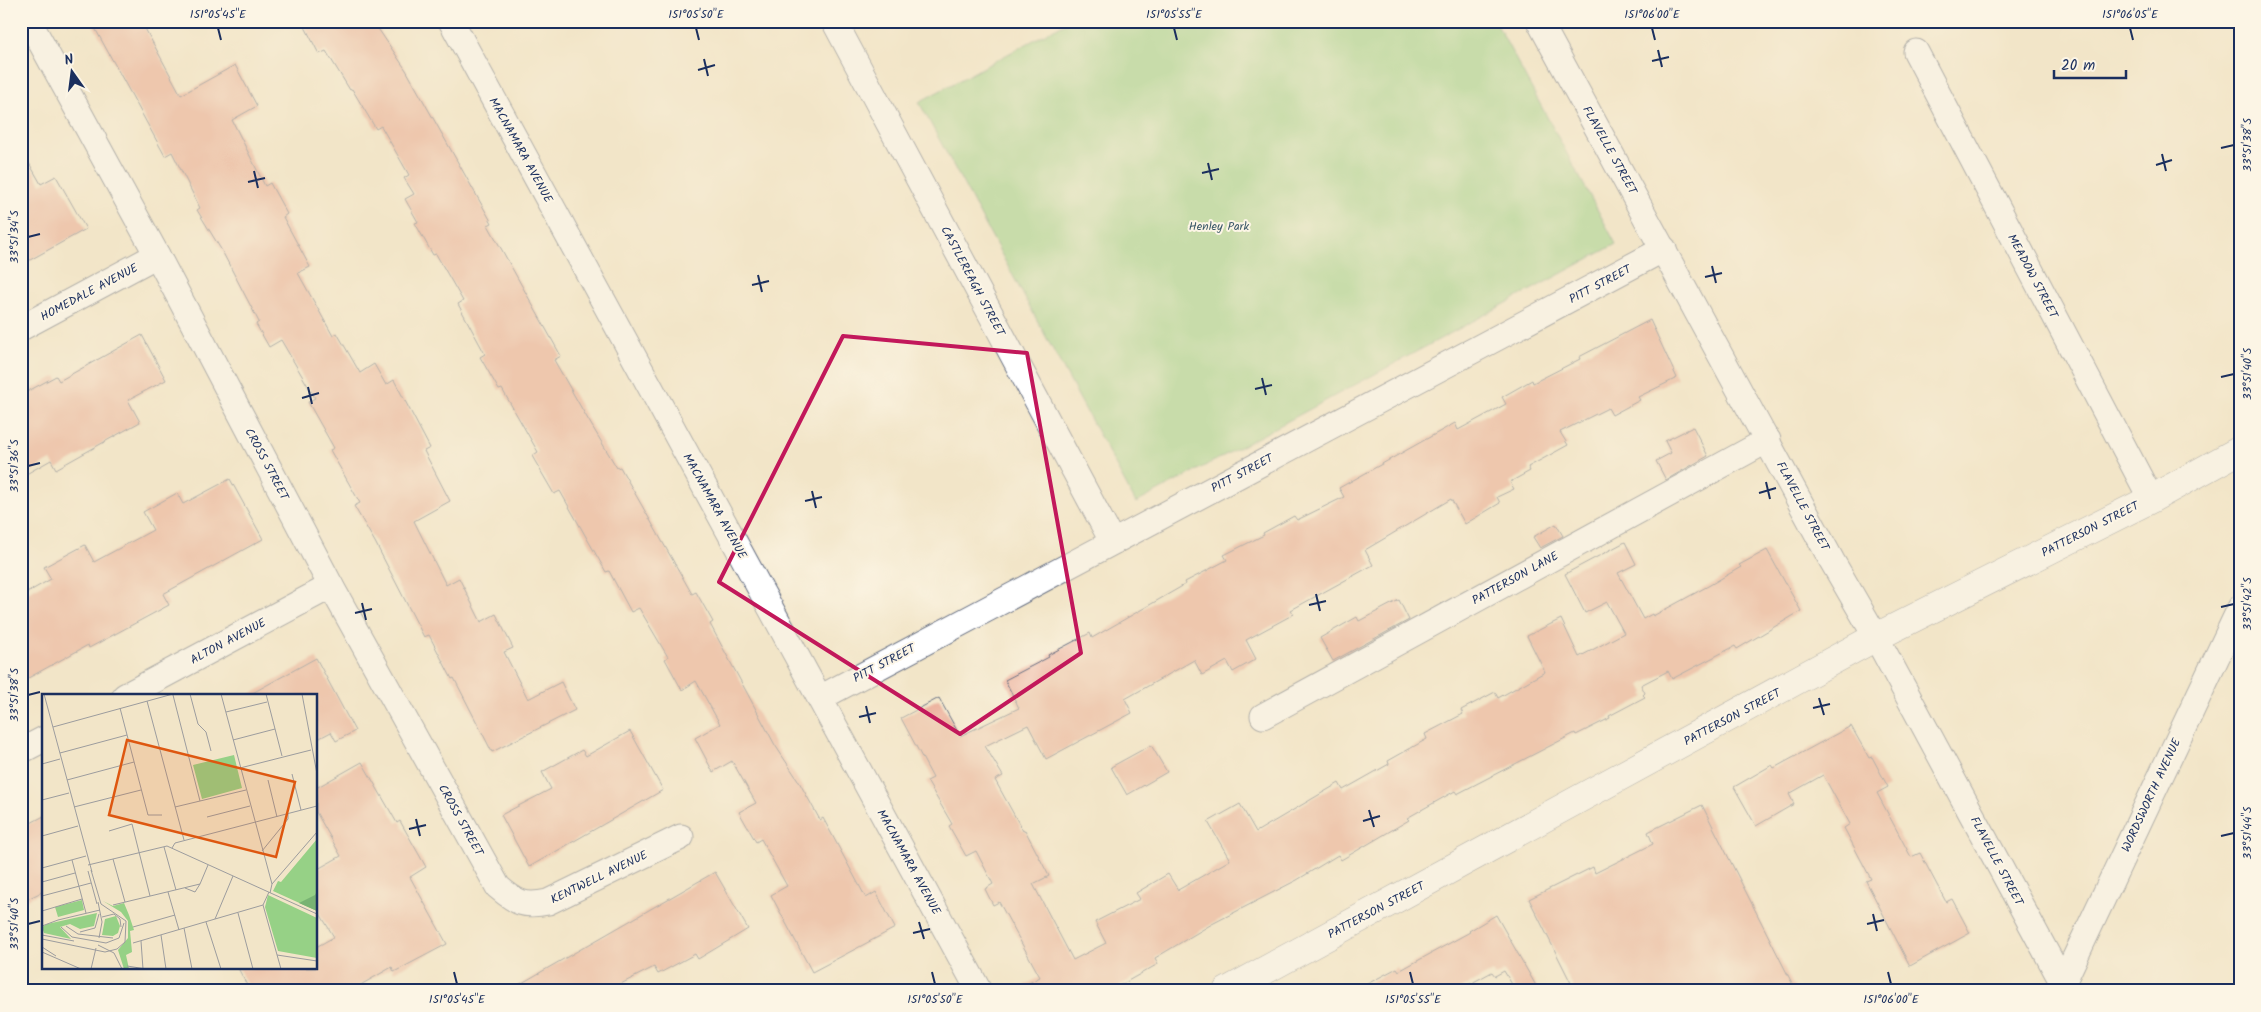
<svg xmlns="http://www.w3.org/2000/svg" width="2261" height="1012" viewBox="0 0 2261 1012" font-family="Kalam,sans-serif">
<rect width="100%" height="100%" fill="#fcf5e5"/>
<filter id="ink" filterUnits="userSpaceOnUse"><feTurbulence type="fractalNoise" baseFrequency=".02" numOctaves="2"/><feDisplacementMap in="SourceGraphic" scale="10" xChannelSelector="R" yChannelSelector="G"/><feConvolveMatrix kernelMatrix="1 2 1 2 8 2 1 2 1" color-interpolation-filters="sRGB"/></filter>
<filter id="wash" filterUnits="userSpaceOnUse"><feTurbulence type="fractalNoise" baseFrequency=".0096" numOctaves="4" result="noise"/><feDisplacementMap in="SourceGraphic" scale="20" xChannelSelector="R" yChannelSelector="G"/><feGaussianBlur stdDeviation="1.12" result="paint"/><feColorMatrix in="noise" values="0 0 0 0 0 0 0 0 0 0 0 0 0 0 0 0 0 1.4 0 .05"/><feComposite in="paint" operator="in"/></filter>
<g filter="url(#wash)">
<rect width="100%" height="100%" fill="#f2e5c8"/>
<polygon fill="#96d186" stroke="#588072" points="1069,21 1495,21 1616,244 1136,503 919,102"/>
<g id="blocks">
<g fill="#e8a28d">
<polygon points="91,21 141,21 181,95 235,65 257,106 232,120 265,186 270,183 287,214 283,217 310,267 298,273 333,336 337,333 360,373 374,364 386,385 394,380 430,448 424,451 450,501 414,521 446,585 459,578 481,622 496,614 513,648 504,652 528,699 561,682 575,710 492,752 454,678 452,679 429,635 424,637 375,542 354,506 360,503 330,450 334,448 308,402 315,398 281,340 269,347 256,324 259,322 222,251 197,210 200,208 172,152 165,156"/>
<polygon points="302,21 373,21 406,70 492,223 488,225 561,356 554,360 586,416 617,468 620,467 692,594 696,592 713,622 710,624 775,745 798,780 820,820 823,818 866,898 876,892 895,928 812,972 771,895 787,886 761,839 756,842 739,812 756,803 732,761 713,772 695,738 720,724 696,681 682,690 665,659 668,657 639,608 631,612 609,571 606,572 560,491 554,494 532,456 538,452 502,389 499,390 480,357 485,354 458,304 463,301 436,254 433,255 415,223 418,222 405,199 414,194 404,178 409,175 381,126 376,129 352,89 350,90 326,51 319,54"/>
<polygon points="21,149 41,184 56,176 86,229 21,265"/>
<polygon points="1650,320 1677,378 1638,397 1640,400 1612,415 1608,408 1560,432 1568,445 1528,467 1530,471 1510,482 1514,489 1497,497 1500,503 1465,524 1451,499 1365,550 1373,565 1291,610 1294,614 1246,640 1256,659 1233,672 1227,661 1202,675 1194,660 1125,699 1132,713 1046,759 1028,725 985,746 1003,776 995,780 1023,831 1025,830 1049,876 1033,884 1073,960 1106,943 1095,922 1140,899 1136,893 1168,874 1178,890 1230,860 1208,822 1240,804 1256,832 1339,783 1343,790 1389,764 1388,761 1427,739 1425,734 1463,714 1461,710 1495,692 1498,698 1545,672 1527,636 1561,619 1579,657 1624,633 1607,602 1585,613 1565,574 1625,542 1636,564 1618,573 1643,619 1652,614 1653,616 1710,585 1741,567 1739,565 1767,550 1801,611 1737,649 1735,646 1672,679 1668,671 1641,685 1645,693 1643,695 1645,697 1609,716 1610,718 1576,735 1575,733 1457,794 1455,791 1407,818 1409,820 1341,860 1338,855 1297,880 1212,924 1155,958 1158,964 1110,991 1014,991 1040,977 999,902 993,905 985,889 993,884 976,851 966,856 949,826 952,824 927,781 933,778 901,718 939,698 960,736 1019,708 1005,680 1049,657 1048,655 1090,633 1092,638 1186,584 1185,582 1227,560 1224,555 1264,535 1263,533 1294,516 1297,520 1344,497 1339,488 1455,423 1458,430 1506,404 1502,397 1532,380 1533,383 1580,359 1579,357"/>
<polygon points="142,335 166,380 128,400 140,422 56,469 51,460 21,477 21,395 56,376 59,381"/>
<polygon points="1693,427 1708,456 1666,480 1656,461 1671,453 1665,441"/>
<polygon points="230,479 263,539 163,594 169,605 89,648 88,645 21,682 21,596 51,579 44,567 85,545 94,562 153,530 143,512 177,493 183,504"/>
<polygon points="1556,524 1563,536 1540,548 1533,537"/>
<polygon points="1399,600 1409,620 1333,661 1320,638 1357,617 1359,621"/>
<polygon points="316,658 355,731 336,741 331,732 316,740 316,696 247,696"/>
<polygon points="1851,726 1869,758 1872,757 1888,787 1877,793 1911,857 1920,853 1946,902 1952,899 1970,933 1910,966 1866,881 1871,879 1844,828 1850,824 1823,775 1789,794 1794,804 1756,826 1734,787 1772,765 1774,768"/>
<polygon points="630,731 663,790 529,867 501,815 551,789 542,772 582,750 586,756"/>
<polygon points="1151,745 1167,772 1127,795 1111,767"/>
<polygon points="362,762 397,823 400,821 426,867 410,877 447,944 394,972 392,967 350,991 250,991 238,968 316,968 316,947 334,937 316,907 316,870 341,856 316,812 316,788"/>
<polygon points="1702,805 1796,991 1575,991 1529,899 1593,867 1595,873 1653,844 1648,832"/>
<polygon points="44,816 44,891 21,902 21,828"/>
<polygon points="715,872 748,929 698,959 695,954 658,974 654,967 607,991 508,991"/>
<polygon points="1496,915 1539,991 1516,991 1504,971 1495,976 1492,972 1457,991 1354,991 1397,968 1399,971 1470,932 1469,931"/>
</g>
</g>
</g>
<g filter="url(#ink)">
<use href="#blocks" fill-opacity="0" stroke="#666f83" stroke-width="1"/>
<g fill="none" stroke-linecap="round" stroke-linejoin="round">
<defs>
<g id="minor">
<path d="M29,21L157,255L331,586L498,887C517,903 524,907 548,902L681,837"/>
<polyline points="451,21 979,991"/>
<polyline points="834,21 1112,541"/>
<polyline points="1539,21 1832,561 1876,637 2067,991"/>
<polyline points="1916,52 2151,499"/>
<polyline points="21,328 157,255"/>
<polyline points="125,696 331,586"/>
<polyline points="820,698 1664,249"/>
<polyline points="1263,716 1768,440"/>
<polyline points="21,751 44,739"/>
<polyline points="2063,983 2240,608"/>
</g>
<polyline id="tertiary" points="1227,991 1876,637 2151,499 2240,450"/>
</defs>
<use href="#minor" stroke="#666f83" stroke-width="27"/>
<use href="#tertiary" stroke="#666f83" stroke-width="29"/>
<use href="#minor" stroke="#fff" stroke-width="25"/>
<use href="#tertiary" stroke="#fff" stroke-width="28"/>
</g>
</g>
<path d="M0 0H2261V1012H0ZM843,336L1027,353L1081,653L960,734L719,582Z" fill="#f2e5c8" fill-opacity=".55" fill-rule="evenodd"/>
<path fill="none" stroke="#c2185b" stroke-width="4" stroke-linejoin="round" d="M843,336L1027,353L1081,653L960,734L719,582Z"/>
<path fill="none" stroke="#1b2f5e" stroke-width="2" d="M218,28L221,40M696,28L699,40M1174,28L1177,40M1652,28L1655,40M2130,28L2133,40M1658,50L1662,67M704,59L708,76M1652,61L1669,57M698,70L715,65M2221,148L2234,145M2162,154L2166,171M1208,163L1212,180M2156,165L2172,160M254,171L258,188M1202,173L1219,169M248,182L265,178M28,237L40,234M1712,266L1716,283M758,275L762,292M1705,277L1722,273M752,285L769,281M2221,377L2234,374M1262,378L1266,395M308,387L312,404M1255,389L1272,385M302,398L319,393M28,466L40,463M1766,482L1770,499M812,491L816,508M1759,493L1776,488M805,501L822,497M1316,594L1320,611M362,603L366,620M1309,605L1326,601M2221,607L2234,604M355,613L372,609M28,695L40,692M1819,698L1824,715M866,706L870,723M1813,708L1830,704M859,717L876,713M1369,810L1374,827M416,819L420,836M1363,821L1380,816M409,829L426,825M2221,836L2234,833M1873,914L1877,931M919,922L924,939M28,924L40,921M1867,924L1884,920M913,933L930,929M454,972L457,984M932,972L935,984M1410,972L1413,984M1888,972L1891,984"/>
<g text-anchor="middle" stroke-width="4" stroke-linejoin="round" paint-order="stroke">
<g font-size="12" fill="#1b2f5e" stroke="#fcf5e5">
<text transform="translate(521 150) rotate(61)" y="4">MACNAMARA AVENUE</text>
<text transform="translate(1610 150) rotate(61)" y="4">FLAVELLE STREET</text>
<text transform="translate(2033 276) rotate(62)" y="4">MEADOW STREET</text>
<text transform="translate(973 281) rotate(62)" y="4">CASTLEREAGH STREET</text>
<text transform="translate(1600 284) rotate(-28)" y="4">PITT STREET</text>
<text transform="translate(89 292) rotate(-28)" y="4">HOMEDALE AVENUE</text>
<text transform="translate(267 464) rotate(62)" y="4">CROSS STREET</text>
<text transform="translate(1242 473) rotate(-28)" y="4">PITT STREET</text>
<text transform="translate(715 506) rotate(61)" y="4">MACNAMARA AVENUE</text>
<text transform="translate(1803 506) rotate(62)" y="4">FLAVELLE STREET</text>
<text transform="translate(2090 529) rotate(-27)" y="4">PATTERSON STREET</text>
<text transform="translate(1515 578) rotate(-29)" y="4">PATTERSON LANE</text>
<text transform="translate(228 641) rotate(-28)" y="4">ALTON AVENUE</text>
<text transform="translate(884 663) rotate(-28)" y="4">PITT STREET</text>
<text transform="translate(1732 717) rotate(-28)" y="4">PATTERSON STREET</text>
<text transform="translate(2151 795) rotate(-65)" y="4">WORDSWORTH AVENUE</text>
<text transform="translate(461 820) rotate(61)" y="4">CROSS STREET</text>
<text transform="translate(1997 861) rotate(62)" y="4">FLAVELLE STREET</text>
<text transform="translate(909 862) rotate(61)" y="4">MACNAMARA AVENUE</text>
<text transform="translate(599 877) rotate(-26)" y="4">KENTWELL AVENUE</text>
<text transform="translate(1376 910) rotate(-28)" y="4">PATTERSON STREET</text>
</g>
<g font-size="12" fill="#3a5868" stroke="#fcf5e5">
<text x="1219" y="230">Henley Park</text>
</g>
</g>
<g transform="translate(42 694)">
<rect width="275" height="275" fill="#f2e5c8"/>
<path d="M192,61L200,94L160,105L151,71ZM275,145V217L231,197L236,187L239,188ZM226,201L275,224V264L236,257L223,213ZM40,206L42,216L16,223L13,213ZM61,207L71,212L82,209L87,221L92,236L88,237L90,258L84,261L87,275H82L76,256L86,244V227L79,218ZM55,219L52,232L38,235L28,230L18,233L29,245L2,239L0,233L5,230ZM74,222L78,232L76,239L71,242L60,241L63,225Z" fill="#96d186"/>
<path d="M275,197V217L257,209L273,201Z" fill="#78b373"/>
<path fill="none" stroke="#9c9c9e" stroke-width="1" d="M2,0L50,178M148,0L156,30L164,38L169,57M179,0L230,190L228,199M224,0L240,62M260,0L275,80M131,1L158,107M105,7L142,146M78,14L106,121H120M184,18L225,8M11,33L131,0M191,46L233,35M18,59L85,41M0,70L18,65M198,74L269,56M250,80L259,116M25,86L92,68M226,86L235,123M0,106L27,99M32,113L99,96M133,113L204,96M165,123L208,112M67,137L90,130L108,202M0,142L36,132M122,153L134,196M130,154L133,149L275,112M220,157L246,125V120M71,165L83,208M30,166L44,219M46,171L125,152L275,220M0,174L44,162M46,177L55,210M0,188L33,179M230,190L275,138M143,194L153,198L158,190M126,198L137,236M227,198L221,211L239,275M0,202L49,189M56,208L60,228L57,244M71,211L158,190L166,171M0,217L40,205M196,219L211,275M60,223L72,220L78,225L79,233M173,225L191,182M16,226L58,216M164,228L179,275M0,232L16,226M24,232L36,240L71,244M19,233L30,243L64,249L77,244L82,229M91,233L133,221M142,234L150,275M38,238L53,234L57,220M0,241L32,247M119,241L124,275M0,245L63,258L75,255L83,248L84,227L59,210L49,176M99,247L101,275M91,249L221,211M56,251L72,259L80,275M0,253L14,262M0,258L39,275M235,261L275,267M85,272L104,275M49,275L54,254"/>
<path fill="#de5710" fill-opacity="0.15" stroke="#de5710" stroke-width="2.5" d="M85,46L253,88L234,163L67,121Z"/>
<rect width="275" height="275" fill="none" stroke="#1b2f5e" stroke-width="2.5"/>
</g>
<rect width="2261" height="1012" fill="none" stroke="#fcf5e5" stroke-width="55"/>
<g transform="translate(72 72) rotate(346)" stroke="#fcf5e5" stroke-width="4" paint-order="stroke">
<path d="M0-4L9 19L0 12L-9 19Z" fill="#1b2f5e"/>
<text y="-8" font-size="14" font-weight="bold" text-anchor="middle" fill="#1b2f5e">N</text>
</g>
<path d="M2054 70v8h72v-8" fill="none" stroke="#1b2f5e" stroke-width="2.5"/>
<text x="2061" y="70" font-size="15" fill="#1b2f5e" stroke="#fcf5e5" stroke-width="4" paint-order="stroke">20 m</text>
<rect x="28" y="28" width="2206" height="956" fill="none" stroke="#1b2f5e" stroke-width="2"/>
<g font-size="12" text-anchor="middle" fill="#1b2f5e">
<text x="218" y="18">151°05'45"E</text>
<text x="696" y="18">151°05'50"E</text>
<text x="1174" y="18">151°05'55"E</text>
<text x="1652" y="18">151°06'00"E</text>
<text x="2130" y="18">151°06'05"E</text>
<text transform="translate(2247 145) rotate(-90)" y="4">33°51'38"S</text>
<text transform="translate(14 237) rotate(-90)" y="4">33°51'34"S</text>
<text transform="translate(2247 374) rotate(-90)" y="4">33°51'40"S</text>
<text transform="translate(14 466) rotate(-90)" y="4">33°51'36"S</text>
<text transform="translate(2247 604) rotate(-90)" y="4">33°51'42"S</text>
<text transform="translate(14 695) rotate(-90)" y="4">33°51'38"S</text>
<text transform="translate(2247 833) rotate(-90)" y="4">33°51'44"S</text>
<text transform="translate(14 924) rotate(-90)" y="4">33°51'40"S</text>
<text x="457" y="1003">151°05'45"E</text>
<text x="935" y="1003">151°05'50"E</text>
<text x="1413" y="1003">151°05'55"E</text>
<text x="1891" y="1003">151°06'00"E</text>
</g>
</svg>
